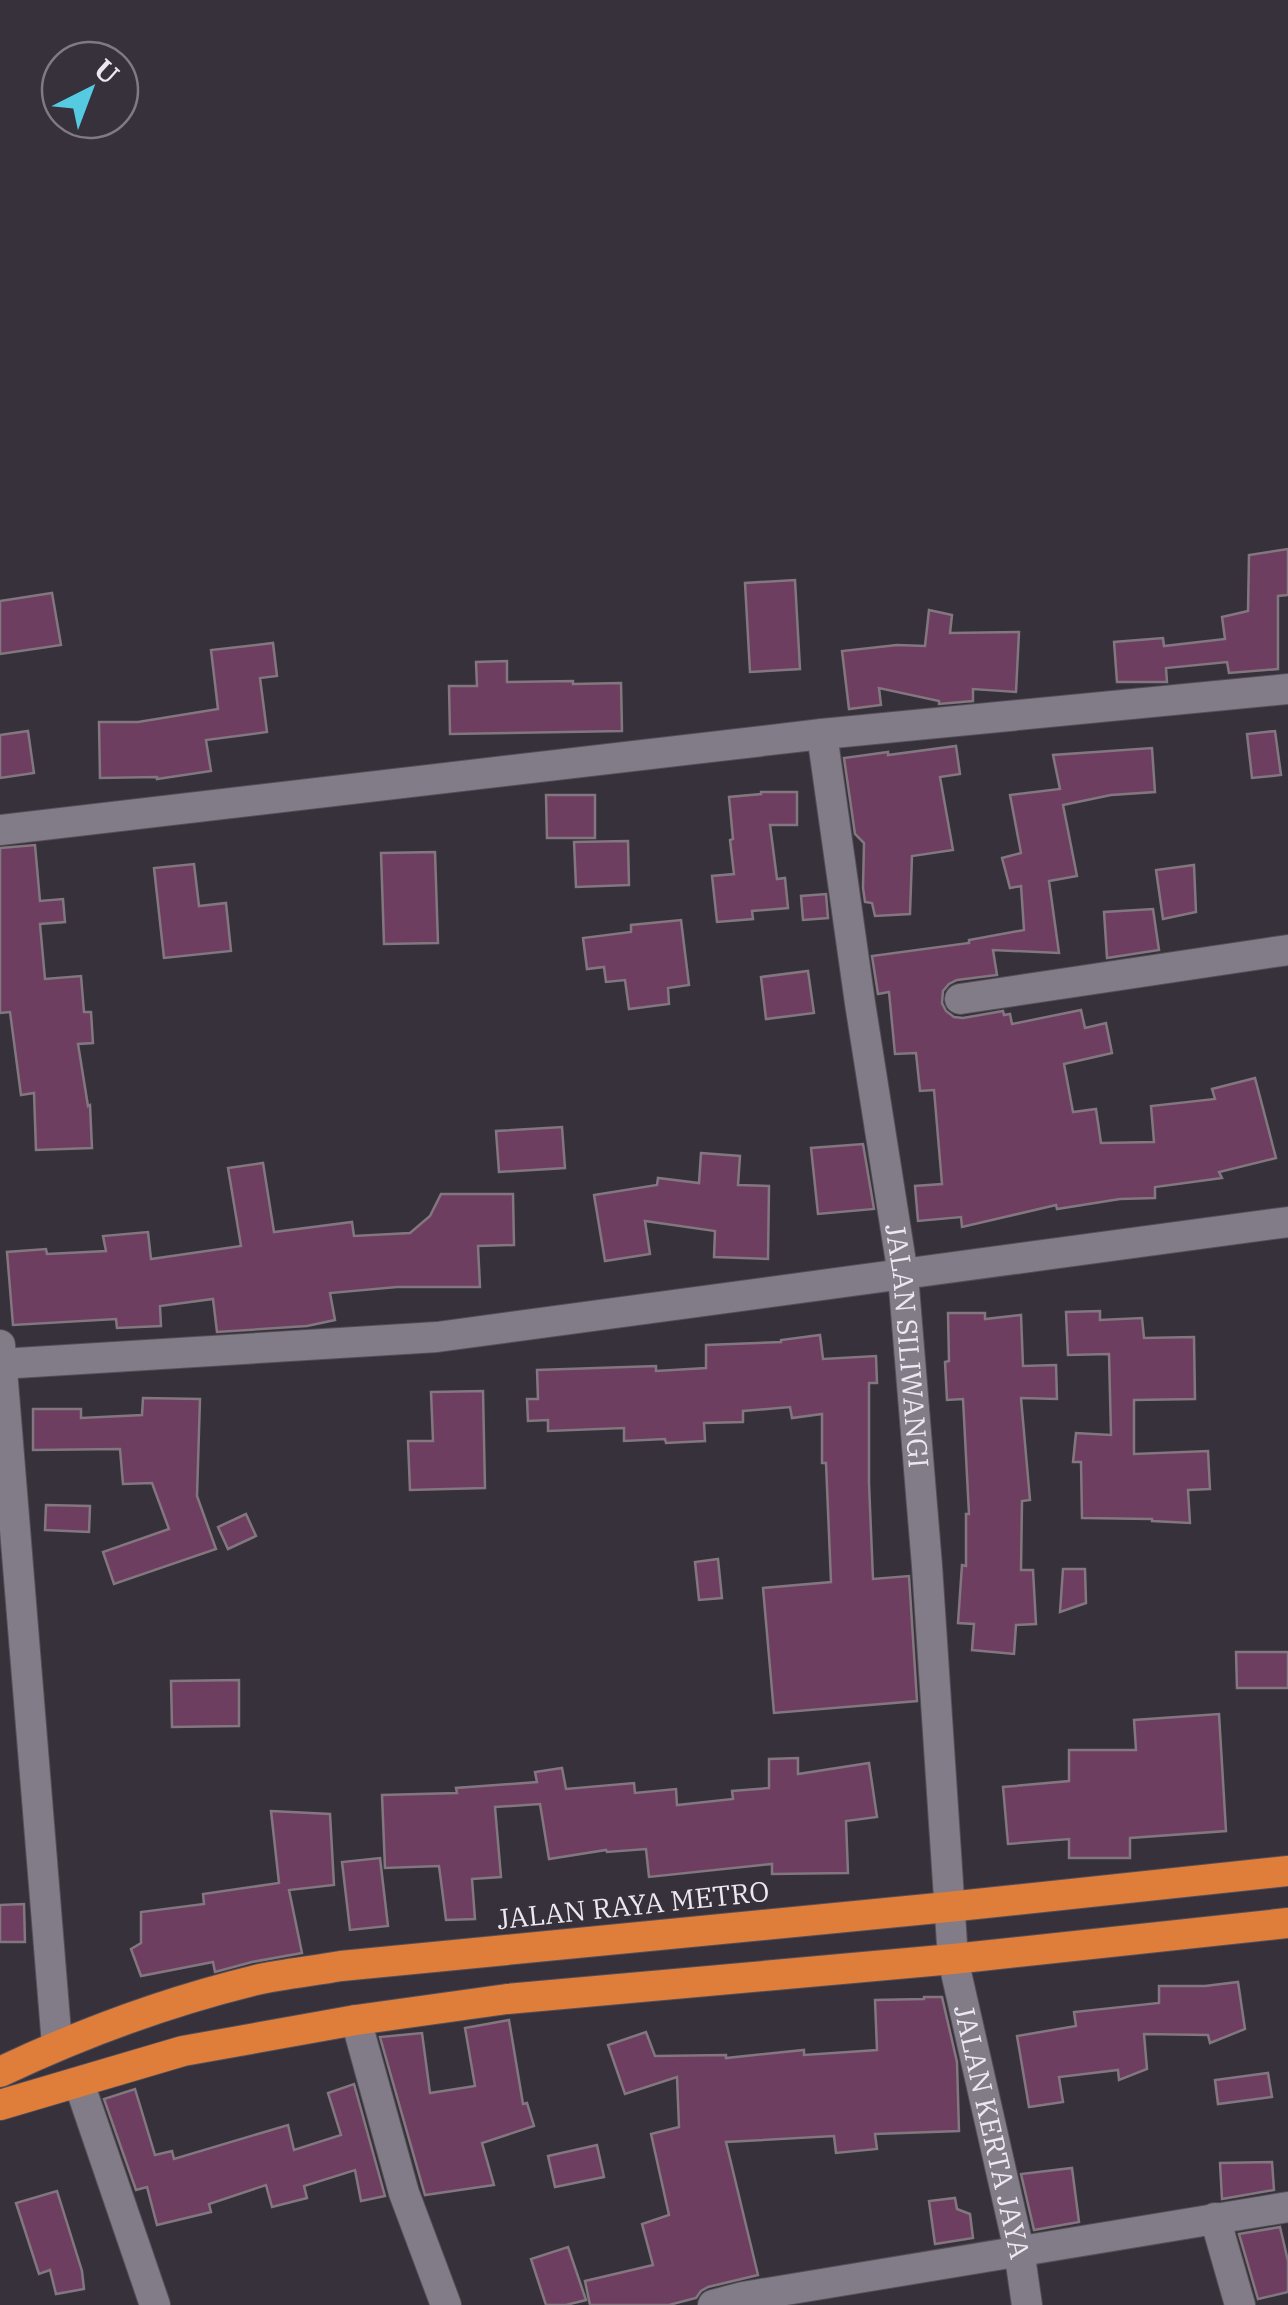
<svg xmlns="http://www.w3.org/2000/svg" width="1288" height="2305" viewBox="0 0 1288 2305" font-family="'IBM Plex Serif',serif">
<rect width="100%" height="100%" fill="#36313b"/>
<g fill="#6d3e60" stroke="#83777f" stroke-width="2.5">
<polygon points="1288,549 1288,595 1278,596 1278,669 1229,673 1227,662 1166,668 1167,682 1117,682 1114,642 1163,638 1164,646 1225,639 1222,617 1248,611 1249,555"/>
<polygon points="795,580 800,669 750,672 745,583"/>
<polygon points="52,593 61,645 0,654 0,601"/>
<polygon points="929,610 952,615 950,633 1019,632 1016,692 973,689 973,701 939,704 939,701 879,688 881,705 849,709 842,651 897,645 925,646"/>
<polygon points="273,643 277,676 260,678 267,732 206,740 211,771 157,779 157,777 100,778 99,722 138,722 218,709 211,650"/>
<polygon points="507,661 507,682 573,681 573,684 621,683 622,731 450,734 449,686 477,686 476,662"/>
<polygon points="28,731 34,773 0,778 0,735"/>
<polygon points="1275,731 1281,775 1252,778 1247,734"/>
<polygon points="956,746 960,774 940,777 953,850 912,856 910,914 875,916 872,903 865,902 863,888 864,843 855,834 844,758 888,752 888,755"/>
<polygon points="1152,748 1155,792 1111,795 1063,805 1077,876 1049,881 1059,953 993,950 997,975 957,980 949,984 943,991 942,1003 946,1011 954,1017 963,1018 1003,1011 1004,1015 1010,1014 1012,1024 1081,1010 1085,1028 1106,1023 1112,1053 1064,1064 1073,1112 1096,1109 1101,1143 1154,1142 1151,1106 1215,1099 1212,1089 1255,1078 1276,1158 1219,1172 1222,1178 1155,1187 1155,1198 1120,1199 1057,1209 1056,1205 962,1227 961,1217 918,1221 915,1186 942,1184 934,1090 920,1091 916,1053 895,1054 889,992 878,994 872,956 969,943 969,940 1024,930 1021,886 1010,888 1002,858 1021,853 1010,795 1060,789 1053,755"/>
<polygon points="761,792 797,792 797,825 770,825 777,879 785,878 788,908 752,911 753,919 717,922 712,876 734,874 730,840 733,839 729,797 761,794"/>
<polygon points="546,795 595,795 595,838 547,838"/>
<polygon points="628,841 629,885 576,887 574,842"/>
<polygon points="35,845 40,901 63,899 65,922 40,924 45,979 81,976 84,1012 91,1012 93,1043 78,1044 88,1106 90,1105 92,1148 36,1150 34,1093 21,1095 10,1012 0,1013 0,848"/>
<polygon points="435,852 438,943 384,944 381,853"/>
<polygon points="194,864 199,906 226,903 231,951 164,958 154,868"/>
<polygon points="1194,865 1196,912 1163,919 1156,870"/>
<polygon points="826,894 828,918 803,920 801,896"/>
<polygon points="1153,909 1159,950 1107,958 1104,912"/>
<polygon points="681,920 689,985 668,988 669,1004 629,1009 625,980 606,982 604,967 587,969 583,938 631,932 631,925"/>
<polygon points="808,971 814,1013 766,1019 761,977"/>
<polygon points="562,1127 565,1168 499,1172 496,1131"/>
<polygon points="863,1144 874,1209 818,1214 811,1148"/>
<polygon points="701,1153 740,1156 738,1185 769,1186 768,1259 714,1257 715,1231 645,1221 650,1254 605,1261 594,1195 657,1185 658,1178 699,1183"/>
<polygon points="263,1163 274,1232 352,1222 354,1236 410,1233 430,1216 441,1194 513,1194 514,1245 478,1246 480,1287 397,1287 330,1293 335,1320 307,1326 217,1332 213,1299 160,1306 161,1326 117,1328 116,1319 13,1325 7,1252 46,1249 47,1254 106,1251 103,1236 148,1232 151,1259 241,1246 228,1168"/>
<polygon points="1100,1311 1100,1320 1142,1318 1144,1338 1194,1337 1195,1399 1134,1400 1134,1454 1208,1451 1210,1489 1188,1490 1190,1523 1152,1521 1152,1519 1082,1518 1081,1462 1073,1462 1076,1433 1111,1435 1109,1354 1068,1355 1066,1312"/>
<polygon points="948,1313 985,1313 985,1319 1021,1315 1023,1366 1056,1365 1057,1399 1021,1398 1030,1500 1022,1501 1021,1570 1033,1570 1036,1624 1016,1625 1014,1654 972,1650 974,1624 958,1623 962,1565 966,1566 966,1514 969,1514 963,1399 947,1400 945,1362 949,1361"/>
<polygon points="820,1335 823,1359 876,1356 877,1383 869,1383 869,1483 873,1579 909,1576 917,1701 774,1713 763,1588 831,1582 826,1463 822,1463 822,1414 792,1418 790,1407 743,1411 743,1422 704,1423 705,1441 666,1443 665,1439 624,1441 624,1428 548,1431 548,1420 528,1421 527,1399 538,1399 537,1370 656,1366 656,1371 706,1368 706,1345 781,1342 781,1340"/>
<polygon points="483,1391 485,1488 410,1490 408,1441 433,1441 431,1392"/>
<polygon points="143,1398 200,1399 197,1496 216,1549 114,1584 103,1552 169,1529 152,1483 123,1484 120,1449 33,1450 33,1409 81,1409 81,1418 142,1415"/>
<polygon points="46,1505 90,1506 89,1532 45,1530"/>
<polygon points="246,1514 256,1536 228,1549 218,1527"/>
<polygon points="718,1559 722,1598 699,1600 695,1562"/>
<polygon points="1063,1569 1085,1569 1086,1603 1060,1612"/>
<polygon points="1236,1652 1288,1652 1288,1688 1237,1688"/>
<polygon points="239,1680 239,1726 172,1727 171,1681"/>
<polygon points="1219,1714 1226,1831 1130,1838 1130,1858 1069,1858 1069,1839 1008,1844 1003,1787 1069,1781 1069,1750 1136,1750 1134,1720"/>
<polygon points="798,1758 798,1774 869,1763 877,1817 846,1821 848,1873 772,1874 772,1864 649,1877 646,1849 607,1852 606,1850 549,1859 540,1804 495,1807 501,1877 472,1879 475,1919 446,1920 439,1866 385,1868 382,1795 457,1793 456,1788 537,1782 535,1772 562,1768 566,1789 634,1783 635,1793 676,1789 677,1805 733,1799 732,1791 769,1788 769,1759"/>
<polygon points="271,1811 330,1814 334,1885 289,1890 302,1953 252,1962 215,1972 213,1962 141,1976 131,1949 141,1943 141,1912 204,1904 203,1894 279,1883"/>
<polygon points="380,1858 388,1926 350,1930 342,1862"/>
<polygon points="24,1904 25,1942 0,1942 0,1905"/>
<polygon points="1238,1982 1245,2029 1210,2043 1208,2035 1144,2034 1147,2069 1119,2080 1118,2070 1059,2077 1063,2102 1029,2107 1017,2036 1076,2026 1074,2012 1159,2003 1159,1986 1205,1986"/>
<polygon points="924,1997 942,1997 957,2062 959,2131 875,2134 877,2149 836,2153 834,2136 726,2142 758,2275 708,2287 701,2291 696,2298 669,2305 590,2305 585,2281 653,2265 642,2224 669,2215 651,2134 679,2127 677,2077 625,2094 608,2045 646,2032 655,2056 726,2055 726,2058 804,2050 804,2055 877,2050 875,2000 924,1999"/>
<polygon points="509,2020 523,2104 527,2103 534,2126 482,2143 494,2185 425,2195 380,2037 422,2033 430,2093 475,2086 465,2028"/>
<polygon points="1268,2073 1272,2097 1218,2104 1215,2080"/>
<polygon points="354,2084 385,2196 361,2201 355,2170 304,2186 307,2198 272,2207 266,2185 209,2204 211,2212 157,2225 147,2187 136,2190 104,2099 135,2089 155,2155 172,2151 174,2159 288,2125 294,2150 341,2135 328,2093"/>
<polygon points="597,2145 604,2177 555,2187 548,2156"/>
<polygon points="1272,2162 1274,2190 1222,2199 1220,2163"/>
<polygon points="1072,2168 1079,2222 1034,2230 1021,2174"/>
<polygon points="57,2191 82,2271 84,2289 56,2294 50,2270 39,2274 16,2203"/>
<polygon points="955,2198 957,2209 970,2214 973,2238 935,2244 929,2201"/>
<polygon points="1280,2227 1288,2261 1288,2292 1258,2299 1239,2234"/>
<polygon points="568,2247 586,2300 566,2305 546,2305 531,2259"/>
</g>
<g fill="none" stroke-linecap="round" stroke-linejoin="round">
<defs>
<g id="minor">
<path id="s1" d="M822,734L860,1003L903,1275L927,1566L953,1959L1019,2250L1027,2305"/>
<polyline points="0,830 822,734 1288,689"/>
<polyline points="960,999 1288,950"/>
<polyline points="0,1345 57,2045"/>
<polyline points="0,1364 437,1337 1288,1222"/>
<polyline points="356,2020 404,2193 446,2305"/>
<polyline points="79,2083 155,2305"/>
<polyline points="1215,2218 1240,2305"/>
<polyline points="713,2305 743,2297 1288,2207"/>
</g>
<g id="highway">
<path d="M0,2072C80,2034 170,2001 256,1980C284,1974 313,1971 341,1966L948,1907L1288,1871"/>
<polyline points="0,2105 183,2051 356,2020 507,1999 953,1959 1288,1923"/>
</g>
</defs>
<use href="#minor" stroke="#544f57" stroke-width="32"/>
<use href="#highway" stroke="#544f57" stroke-width="32"/>
<use href="#minor" stroke="#827c88" stroke-width="30"/>
<use href="#highway" stroke="#df7d3b" stroke-width="30"/>
</g>
<g text-anchor="middle" stroke-width="9" stroke-linejoin="round" paint-order="stroke">
<g font-size="28" fill="#ece8ef" stroke="#36313b">
<text dy="10" stroke="none"><textPath href="#s1" startOffset="618">JALAN SILIWANGI</textPath></text>
<text transform="translate(633 1905) rotate(-6)" y="10">JALAN RAYA METRO</text>
<text dy="10" stroke="none"><textPath href="#s1" startOffset="1410">JALAN KERTA JAYA</textPath></text>
</g>
</g>
<g transform="translate(90 90) rotate(42)"><circle r="48" fill="#36313b" stroke="#7f7a83" stroke-width="2.5"/>
<path d="M0-8L18 38L0 25L-18 38Z" fill="#55cae0"/>
<text y="-15" font-size="28" font-weight="bold" text-anchor="middle" fill="#ece8ef">U</text>
</g>
</svg>
